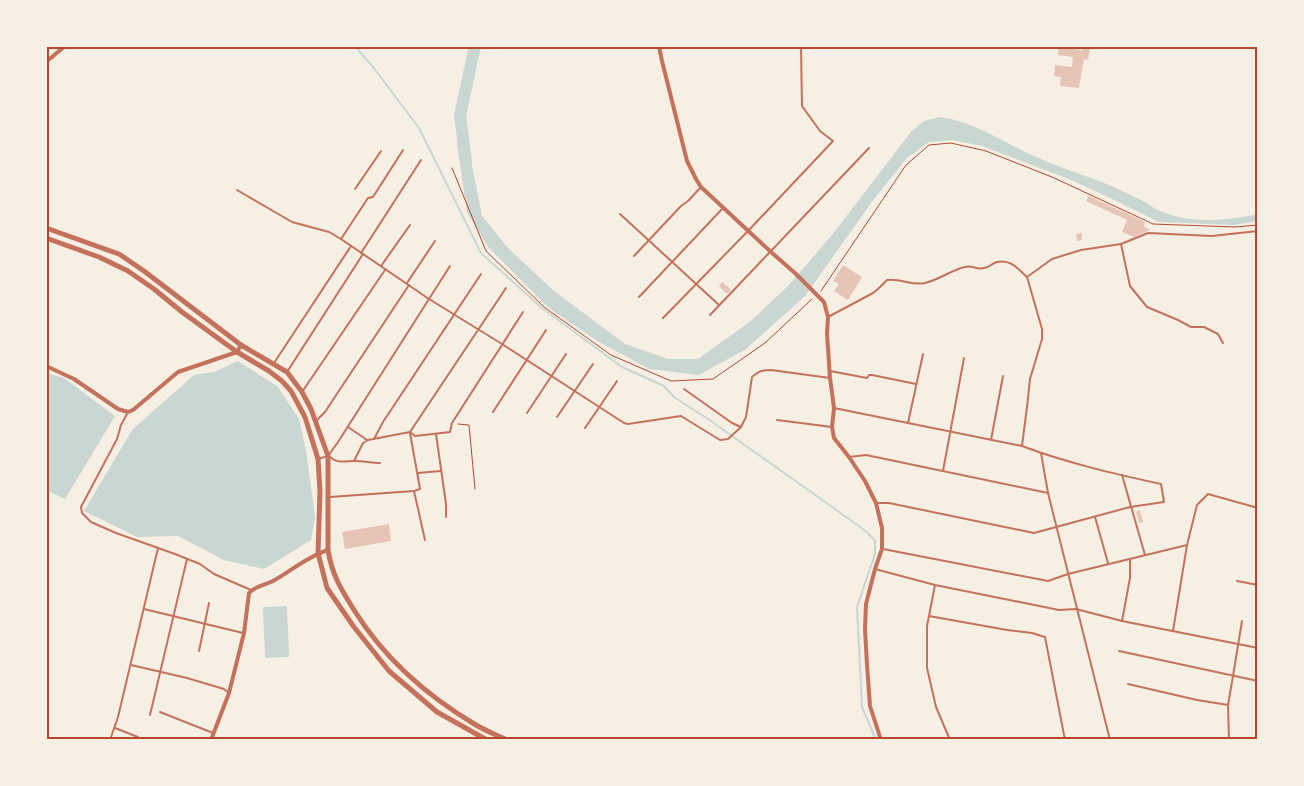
<svg xmlns="http://www.w3.org/2000/svg" width="1304" height="786" viewBox="0 0 1304 786" font-family="Lora,serif">
<rect width="100%" height="100%" fill="#f6efe4"/>
<g fill="#c9d6d2">
<path d="M940,117C946,118 953,119 958,121C985,129 1009,145 1034,156C1058,167 1084,175 1109,185C1122,191 1135,197 1147,203C1151,206 1155,209 1160,211C1190,224 1227,221 1258,214V221L1234,225L1159,222L1106,196L1071,180L982,146L952,140L929,142L907,158L874,199L805,296L746,349L699,375L649,369L599,342L549,308L489,248L467,213L457,143L468,145L482,216L508,248L554,291L625,344L668,359H698L751,321L788,286L832,235L911,132L924,121Z"/>
<polygon points="238,361 278,387 299,419 306,450 315,517 311,540 264,569 224,560 178,536 137,537 84,511 132,430 194,375 214,372"/>
<polygon points="46,373 64,378 115,416 65,499 46,490"/>
<polygon points="287,606 289,657 265,658 263,607"/>
</g>
<g fill="none" stroke-linecap="round" stroke-linejoin="round">
<polyline stroke="#c9d6d2" stroke-width="2" points="355,46 373,67 419,128 481,253 542,308 622,367 664,386 674,397 708,419 835,509 867,532 875,541 875,554 857,607 862,707 876,740"/>
<polyline stroke="#c9d6d2" stroke-width="12" points="466,162 460,115 475,46"/>
</g>
<g fill="#e6c5b7">
<polygon points="1059,46 1072,46 1071,48 1082,51 1082,46 1090,47 1088,60 1084,59 1079,88 1060,86 1061,77 1054,76 1055,65 1072,67 1073,57 1058,55"/>
<polygon points="1089,196 1145,222 1144,226 1150,230 1134,237 1122,232 1127,220 1086,201"/>
<polygon points="1082,233 1082,240 1077,241 1076,234"/>
<polygon points="843,265 862,277 848,300 834,291 839,284 833,281"/>
<polygon points="722,282 731,290 727,294 719,286"/>
<polygon points="1140,510 1143,522 1139,523 1136,512"/>
<polygon points="389,524 391,541 345,549 342,532"/>
</g>
<g fill="none" stroke-linecap="round" stroke-linejoin="round">
<g stroke="#b5482f" stroke-width="1">
<polyline points="452,168 486,251 544,307 611,355 671,381 713,379 765,343 812,299"/>
<polyline points="821,291 906,165 929,145 951,143 986,151 1052,177 1153,224 1235,227 1258,225"/>
<polyline points="458,424 469,425 475,489"/>
</g>
<g stroke="#c5725c" stroke-width="2">
<polyline points="355,189 381,151"/>
<path d="M237,190L292,222L329,232L341,239L429,299L502,344L624,423L628,424L681,416L720,440L728,439L741,427L746,417L752,377C759,371 762,370 771,370L830,378"/>
<polyline points="620,214 719,305"/>
<polyline points="341,239 368,198 373,197 403,150"/>
<polyline points="1121,244 1130,286 1147,307 1178,320 1191,327 1204,327 1218,334 1223,343"/>
<polyline points="361,253 421,160"/>
<polyline points="634,256 681,206 688,201 701,187"/>
<polyline points="381,266 410,225"/>
<polyline points="1027,277 1052,259 1081,250 1121,244 1148,233 1212,236 1258,231"/>
<polyline points="407,283 435,241"/>
<polyline points="639,297 723,208"/>
<polyline points="710,315 869,148"/>
<path d="M828,317L873,293L878,289L887,280C900,278 912,286 925,283C939,280 951,270 965,267C972,265 977,270 984,268C989,268 992,263 997,262C1011,259 1018,269 1027,277"/>
<polyline points="663,318 748,231 833,141 820,131 802,106 801,46"/>
<polyline points="274,363 351,246"/>
<polyline points="830,371 867,378 869,375 872,375 916,384"/>
<polyline points="287,372 363,254"/>
<polyline points="684,389 732,423 741,427"/>
<polyline points="302,392 385,270"/>
<path d="M834,408L1022,446C1067,463 1115,474 1161,484L1164,502L1130,507L1034,533L889,503H877"/>
<polyline points="128,412 121,425 117,439 81,507 82,513 91,522 116,533 175,554 200,564 214,574 251,590"/>
<polyline points="493,412 546,330"/>
<polyline points="527,413 566,354"/>
<polyline points="557,417 593,364"/>
<polyline points="777,420 832,427"/>
<polyline points="316,421 325,412 409,285"/>
<polyline points="908,423 923,354"/>
<polyline points="348,427 367,440"/>
<polyline points="585,428 617,381"/>
<polyline points="410,432 506,288"/>
<polyline points="436,434 446,504 446,517"/>
<polyline points="374,439 383,422 481,274"/>
<polyline points="991,440 1003,376"/>
<polyline points="1022,446 1027,407 1030,379 1042,339 1042,329 1027,277"/>
<polyline points="1041,453 1048,493 1110,740"/>
<path d="M330,457C338,464 345,461 354,461C363,461 372,463 380,463"/>
<polyline points="849,457 866,455 1048,493"/>
<polyline points="318,459 328,456 338,442 450,266"/>
<polyline points="354,461 363,443 368,440 410,432 415,436 450,432 452,423 523,312"/>
<polyline points="943,471 964,358"/>
<polyline points="418,473 441,471"/>
<polyline points="1122,475 1145,555"/>
<polyline points="414,491 425,540"/>
<polyline points="330,497 414,491 420,489 410,433"/>
<polyline points="1095,517 1108,563"/>
<polyline points="883,549 1048,581 1068,574 1187,545"/>
<polyline points="875,569 935,585 1059,610 1076,609 1122,621 1258,648"/>
<polyline points="1237,581 1258,585"/>
<polyline points="935,585 927,626 927,668 936,707 950,740"/>
<polyline points="144,609 243,633"/>
<polyline points="929,616 1007,630 1032,633 1045,637 1065,740"/>
<polyline points="1122,621 1130,578 1130,559"/>
<polyline points="1173,631 1187,545 1197,505 1208,494 1258,508"/>
<polyline points="199,651 209,603"/>
<polyline points="1119,651 1258,681"/>
<polyline points="131,665 187,678 224,689 229,693"/>
<polyline points="1128,684 1197,700 1228,705"/>
<polyline points="160,712 213,733"/>
<polyline points="150,715 187,559"/>
<polyline points="115,728 138,737 137,740"/>
<polyline points="110,740 118,717 158,548"/>
<polyline points="1229,740 1228,705 1233,676 1242,621"/>
</g>
<g stroke="#c5725c" stroke-width="4">
<polyline points="659,46 662,61 687,161 696,179 701,187 771,252 796,274 824,302 828,317 827,334 830,378 834,408 832,427 834,438 849,457 865,481 876,503 882,528 882,549 875,569 866,604 865,629 867,665 870,706 881,740"/>
<polyline points="46,62 65,46"/>
<polyline points="46,366 74,379 118,409 128,412 133,410 178,372 237,352 241,345"/>
<path d="M211,740L229,693L244,633L249,593C255,586 265,585 273,581C291,571 308,556 328,550"/>
</g>
<g stroke="#c5725c" stroke-width="5">
<path d="M46,228L119,254L144,271L241,345L287,372L302,392L311,409L328,456V550C332,575 341,589 354,610C384,658 427,696 476,725C486,731 497,735 507,740"/>
<polyline points="46,238 99,257 128,271 154,289 182,312 237,352 269,371 282,381 291,391 305,417 318,459 320,491 318,553 327,588 354,627 389,671 437,712 487,740"/>
</g>
</g>
<rect width="1304" height="786" fill="none" stroke="#f6efe4" stroke-width="95"/>
<rect x="48" y="48" width="1208" height="690" fill="none" stroke="#b5482f" stroke-width="2"/>
</svg>
